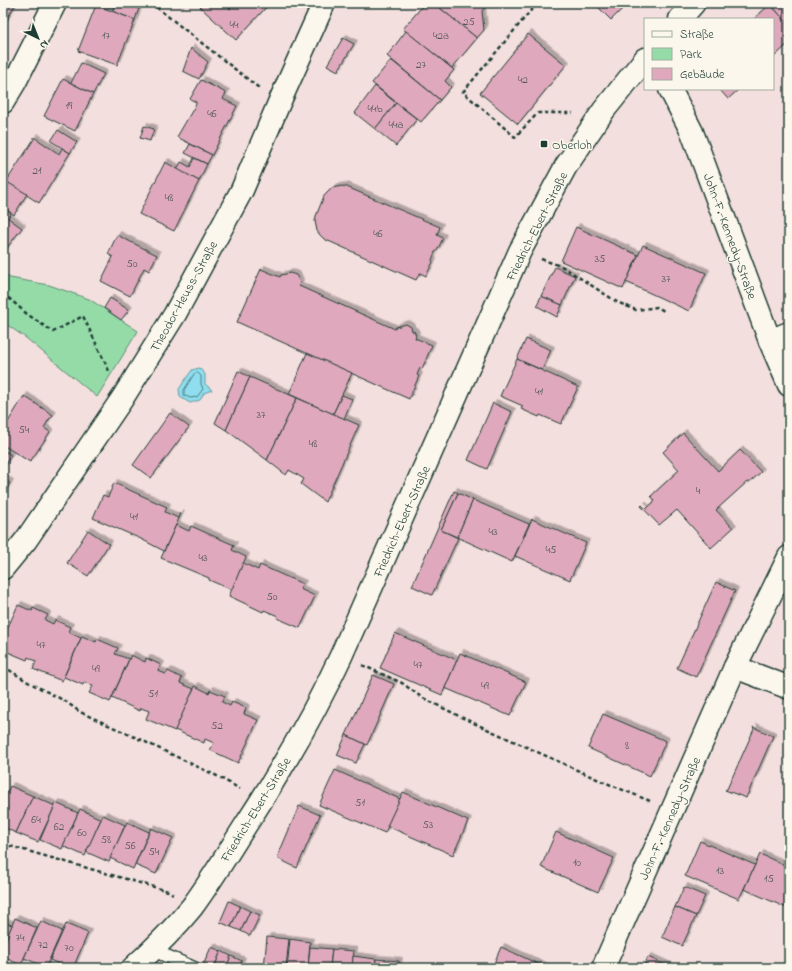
<svg xmlns="http://www.w3.org/2000/svg" width="792" height="971" viewBox="0 0 792 971" font-family="'Indie Flower',sans-serif">
<defs>
<filter id="shadow"><feDropShadow dx="3.5" dy="-3.5" stdDeviation="0" flood-color="#0004"/></filter>
</defs>
<rect width="100%" height="100%" fill="#f3dfde"/>
<filter id="ink" filterUnits="userSpaceOnUse"><feTurbulence type="fractalNoise" baseFrequency=".025" numOctaves="2"/><feDisplacementMap in="SourceGraphic" scale="8" xChannelSelector="R" yChannelSelector="G"/><feConvolveMatrix kernelMatrix="1 2 1 2 8 2 1 2 1" color-interpolation-filters="sRGB"/></filter>
<g filter="url(#ink)">
<polygon fill="#95dba8" stroke="#5a8c6e" points="3,273 10,278 49,285 89,299 138,331 97,397 26,338 3,322"/>
<polygon fill="#8fddee" stroke="#629da4" points="199,368 205,374 205,384 212,390 204,393 200,400 190,403 180,397 179,389 192,370"/>
<g fill="none" stroke-linecap="round" stroke-linejoin="round">
<polygon stroke="#4c7d7e" stroke-width="1" points="198,373 201,376 201,384 203,389 197,397 190,398 184,395 184,390 194,374"/>
</g>
<g fill="#dfa8bc" stroke="#1f3d34" filter="url(#shadow)">
<polygon points="3,3 16,3 3,26"/>
<polygon points="116,3 133,3 139,8 135,20 112,11"/>
<polygon points="204,3 224,3 230,9 235,3 270,3 236,40 200,7"/>
<polygon points="425,3 434,3 477,38 452,68 403,29"/>
<polygon points="434,3 489,3 482,11 484,30 477,38"/>
<polygon points="594,3 628,3 611,20"/>
<polygon points="771,3 789,3 789,25 770,4"/>
<polygon points="770,4 789,25 789,43 773,58 773,19 754,19"/>
<polygon points="96,5 135,20 117,65 78,51"/>
<polygon points="406,31 454,70 445,81 451,87 440,100 387,56"/>
<polygon points="528,34 566,65 518,124 480,93"/>
<polygon points="343,38 354,44 338,71 327,65"/>
<polygon points="191,48 208,62 199,79 183,71"/>
<polygon points="391,60 440,100 421,122 372,83"/>
<polygon points="81,63 104,74 93,94 71,83"/>
<polygon points="63,79 93,94 75,131 44,116"/>
<polygon points="201,80 226,93 223,99 237,106 212,155 177,137 196,104 196,102 190,99"/>
<polygon points="375,86 396,103 375,129 355,113"/>
<polygon points="719,89 739,89 728,99"/>
<polygon points="396,103 417,119 396,146 375,129"/>
<polygon points="144,126 154,129 150,141 140,138"/>
<polygon points="58,130 77,142 70,153 51,141"/>
<polygon points="34,137 59,154 62,148 70,153 39,203 6,182 34,139"/>
<polygon points="190,144 212,155 207,164 185,153"/>
<polygon points="194,158 207,164 199,181 177,170 181,162 190,167"/>
<polygon points="165,162 199,181 174,231 139,214"/>
<polygon points="7,182 27,194 14,215 3,207 3,188"/>
<polygon points="342,186 347,187 440,227 437,235 443,238 437,251 435,252 432,260 433,262 426,276 420,273 416,280 324,239 320,235 317,231 315,221 316,216 324,196 332,188"/>
<polygon points="3,207 11,213 8,218 22,228 3,253"/>
<polygon points="576,227 638,255 623,289 561,261"/>
<polygon points="117,235 157,255 149,271 144,268 130,296 101,281 113,257 108,254"/>
<polygon points="643,245 706,273 689,311 626,282"/>
<polygon points="555,267 575,276 562,305 541,296"/>
<polygon points="261,269 280,277 281,275 290,273 296,275 299,280 300,283 299,286 395,329 396,327 406,324 411,327 412,331 414,331 416,335 415,338 432,345 422,369 420,368 417,375 419,376 409,399 237,322"/>
<polygon points="541,296 562,305 557,317 537,306"/>
<polygon points="110,298 129,310 121,320 104,308"/>
<polygon points="526,339 551,350 542,370 517,359"/>
<polygon points="307,353 352,373 333,414 289,394"/>
<polygon points="517,359 578,387 561,424 540,415 539,417 521,409 523,406 500,396"/>
<polygon points="238,371 250,377 226,430 215,423"/>
<polygon points="250,377 297,398 267,460 226,430"/>
<polygon points="342,395 352,399 344,419 333,414"/>
<polygon points="24,396 53,415 50,419 49,419 44,428 50,432 30,462 3,445 3,430"/>
<polygon points="297,398 359,425 325,502 301,484 304,479 289,470 286,475 267,460"/>
<polygon points="493,403 512,412 487,469 468,460"/>
<polygon points="170,413 189,427 151,478 133,465"/>
<polygon points="683,433 718,471 740,450 761,472 749,483 747,482 716,510 733,528 711,548 677,510 659,525 641,506 642,505 646,509 655,501 651,496 679,470 663,452"/>
<polygon points="3,450 11,455 3,468"/>
<polygon points="3,479 10,483 3,495"/>
<polygon points="114,483 167,507 165,512 178,518 180,513 181,514 164,551 141,539 93,518 103,495 108,497"/>
<polygon points="454,491 458,493 441,530 458,538 432,595 412,586"/>
<polygon points="458,493 473,500 457,537 441,530"/>
<polygon points="473,500 529,524 512,562 457,537"/>
<polygon points="532,519 586,543 570,580 515,556"/>
<polygon points="176,525 189,531 191,526 234,545 232,550 246,557 232,590 209,580 209,578 161,558"/>
<polygon points="88,530 109,544 88,576 67,563"/>
<polygon points="243,563 258,570 260,565 303,584 300,589 315,596 300,628 277,618 278,616 264,610 263,612 229,596"/>
<polygon points="716,582 735,591 696,677 677,668"/>
<polygon points="18,605 32,611 33,608 48,615 45,620 53,624 55,620 70,627 68,632 81,638 62,681 33,669 36,661 28,657 27,660 3,650 3,638"/>
<polygon points="395,633 457,660 442,695 380,668"/>
<polygon points="82,636 96,642 97,639 118,648 115,654 129,659 110,702 89,693 93,686 84,682 83,685 64,677"/>
<polygon points="460,653 526,682 510,716 445,688"/>
<polygon points="131,655 145,662 146,658 161,665 158,671 166,674 168,671 182,678 180,683 194,689 175,731 146,719 149,711 141,708 140,711 112,698"/>
<polygon points="373,675 394,684 367,745 346,735"/>
<polygon points="195,686 209,693 210,690 225,696 222,702 230,706 232,702 246,708 244,714 258,720 238,763 210,750 214,743 205,739 204,743 175,730"/>
<polygon points="603,714 666,741 650,776 588,748"/>
<polygon points="753,727 773,736 746,798 725,790 727,789 754,729"/>
<polygon points="346,735 365,744 356,763 337,755"/>
<polygon points="335,770 400,799 385,833 319,805"/>
<polygon points="10,786 33,796 16,833 3,827 3,801"/>
<polygon points="403,792 468,821 453,855 387,826"/>
<polygon points="33,796 55,806 38,842 16,833"/>
<polygon points="56,803 78,813 62,849 40,840"/>
<polygon points="299,806 320,815 297,868 277,858"/>
<polygon points="80,809 101,819 85,856 63,846"/>
<polygon points="103,815 125,825 109,862 86,852"/>
<polygon points="127,822 149,832 133,869 110,858"/>
<polygon points="151,828 173,838 156,874 135,865"/>
<polygon points="556,832 614,858 598,892 541,867"/>
<polygon points="700,841 755,865 739,899 685,876"/>
<polygon points="760,854 789,867 789,909 744,889"/>
<polygon points="684,887 705,896 696,916 675,907"/>
<polygon points="229,901 240,906 231,927 220,922"/>
<polygon points="240,906 250,911 241,931 231,927"/>
<polygon points="675,907 696,916 682,946 662,937"/>
<polygon points="250,911 260,915 250,936 241,931"/>
<polygon points="15,918 37,928 21,965 3,957 3,946"/>
<polygon points="41,921 62,931 46,967 24,958"/>
<polygon points="3,922 12,925 3,946"/>
<polygon points="66,924 88,933 73,968 68,968 50,960"/>
<polygon points="267,937 289,939 286,968 264,968"/>
<polygon points="290,939 310,942 308,968 287,968"/>
<polygon points="211,947 221,951 214,968 202,968"/>
<polygon points="310,947 332,949 330,968 308,968"/>
<polygon points="501,947 547,968 492,968"/>
<polygon points="332,949 354,951 352,968 330,968"/>
<polygon points="221,951 231,956 226,968 214,968"/>
<polygon points="231,956 242,961 239,968 226,968"/>
<polygon points="353,956 376,959 375,968 352,968"/>
<polygon points="648,957 672,968 643,968"/>
<polygon points="376,959 399,961 398,968 375,968"/>
</g>
<g fill="none" stroke-linecap="round" stroke-linejoin="round">
<defs>
<polyline id="lane" points="153,950 194,968"/>
<g id="street">
<polyline points="680,19 694,3"/>
<polyline points="670,89 692,132 770,341 789,385"/>
<polyline points="3,102 15,82 55,3"/>
<polyline points="770,341 789,333"/>
<polyline points="3,568 26,540 122,399 175,314 242,190 279,103 324,3"/>
<polyline points="735,667 787,687 789,687"/>
<path d="M133,968C154,949 174,929 192,907C212,880 229,851 247,823C282,769 314,714 341,656L520,251L566,166L604,110L645,59"/>
<polyline points="603,968 735,667 789,557"/>
</g>
</defs>
<use href="#lane" stroke="#1f3d34" stroke-width="15"/>
<use href="#street" stroke="#1f3d34" stroke-width="25"/>
<g stroke="#1f3d34" stroke-width="2.5" stroke-dasharray="4 3" stroke-linecap="butt">
<polyline points="151,3 259,88"/>
<polyline points="537,3 463,92 515,137 538,113 573,113"/>
<polyline points="541,259 563,267 617,302 636,310 657,307 664,311"/>
<polyline points="3,293 27,314 53,332 83,316 110,373"/>
<polyline points="362,665 402,683 421,697 465,719 599,780 650,801"/>
<polyline points="3,666 28,682 65,701 80,712 139,739 217,776 240,789"/>
<polyline points="3,844 168,891 173,894"/>
</g>
<use href="#lane" stroke="#fbf7ec" stroke-width="12"/>
<use href="#street" stroke="#fbf7ec" stroke-width="22"/>
</g>
</g>
<rect fill="#1f3d34" stroke="#fbf7ec" stroke-width="1.5" x="540" y="140" width="8" height="8" rx="2"/>
<g text-anchor="middle" stroke-width="3" stroke-linejoin="round" paint-order="stroke">
<g font-size="11" fill="#4f5856">
<text x="469" y="25">25</text>
<text x="234" y="28">44</text>
<text x="106" y="39">17</text>
<text x="441" y="39">42a</text>
<text x="421" y="68">27</text>
<text x="523" y="83">42</text>
<text x="69" y="109">19</text>
<text x="375" y="112">44b</text>
<text x="212" y="117">46</text>
<text x="396" y="128">44a</text>
<text x="37" y="174">21</text>
<text x="169" y="201">48</text>
<text x="378" y="237">46</text>
<text x="600" y="262">35</text>
<text x="132" y="267">50</text>
<text x="666" y="282">37</text>
<text x="539" y="395">41</text>
<text x="261" y="418">37</text>
<text x="24" y="433">54</text>
<text x="313" y="447">48</text>
<text x="698" y="494">4</text>
<text x="134" y="520">41</text>
<text x="493" y="535">43</text>
<text x="551" y="553">45</text>
<text x="203" y="561">43</text>
<text x="272" y="600">50</text>
<text x="41" y="648">47</text>
<text x="418" y="668">47</text>
<text x="96" y="672">49</text>
<text x="485" y="689">49</text>
<text x="153" y="697">51</text>
<text x="217" y="729">52</text>
<text x="627" y="749">8</text>
<text x="360" y="806">51</text>
<text x="36" y="823">64</text>
<text x="428" y="828">53</text>
<text x="59" y="830">62</text>
<text x="82" y="836">60</text>
<text x="106" y="843">58</text>
<text x="130" y="849">56</text>
<text x="154" y="855">54</text>
<text x="577" y="866">10</text>
<text x="720" y="874">13</text>
<text x="769" y="882">15</text>
<text x="20" y="941">74</text>
<text x="43" y="948">72</text>
<text x="69" y="951">70</text>
</g>
<g font-size="13" fill="#1f3d34" stroke="#fbf7ec" text-anchor="start">
<text x="552" y="149">Oberloh</text>
</g>
<g font-size="13" fill="#1f3d34" stroke="#fbf7ec">
<text transform="translate(536 226) rotate(-63)" y="5">Friedrich-Ebert-Straße</text>
<text transform="translate(731 236) rotate(70)" y="5">John-F.-Kennedy-Straße</text>
<text transform="translate(183 296) rotate(-61)" y="5">Theodor-Heuss-Straße</text>
<text transform="translate(401 521) rotate(-66)" y="5">Friedrich-Ebert-Straße</text>
<text transform="translate(255 809) rotate(-58)" y="5">Friedrich-Ebert-Straße</text>
<text transform="translate(669 818) rotate(-66)" y="5">John-F.-Kennedy-Straße</text>
</g>
</g>
<rect width="792" height="971" fill="none" stroke="#fbf7ec" stroke-width="16"/>
<rect x="8" y="8" width="776" height="955" fill="none" stroke="#1f3d34" stroke-width="1.5" filter="url(#ink)"/>
<rect x="644" y="18" width="130" height="72" fill="#fbf7ec" stroke="#a3ada2"/>
<rect x="652" y="31" width="20" height="6" fill="#fbf7ec" stroke="#a3ada2"/>
<text x="680" y="38" font-size="12" fill="#1f3d34">Straße</text>
<rect x="652" y="48" width="20" height="12" fill="#95dba8" stroke="#a3ada2"/>
<text x="680" y="58" font-size="12" fill="#1f3d34">Park</text>
<rect x="652" y="68" width="20" height="12" fill="#dfa8bc" stroke="#a3ada2"/>
<text x="680" y="78" font-size="12" fill="#1f3d34">Gebäude</text>
<g transform="translate(38 38) rotate(137)" stroke="#fbf7ec" stroke-width="3" paint-order="stroke">
<path d="M0-3L7 15L0 10L-7 15Z" fill="#1f3d34"/>
<text y="-6" font-size="11" font-weight="bold" text-anchor="middle" fill="#1f3d34">N</text>
</g>
</svg>
